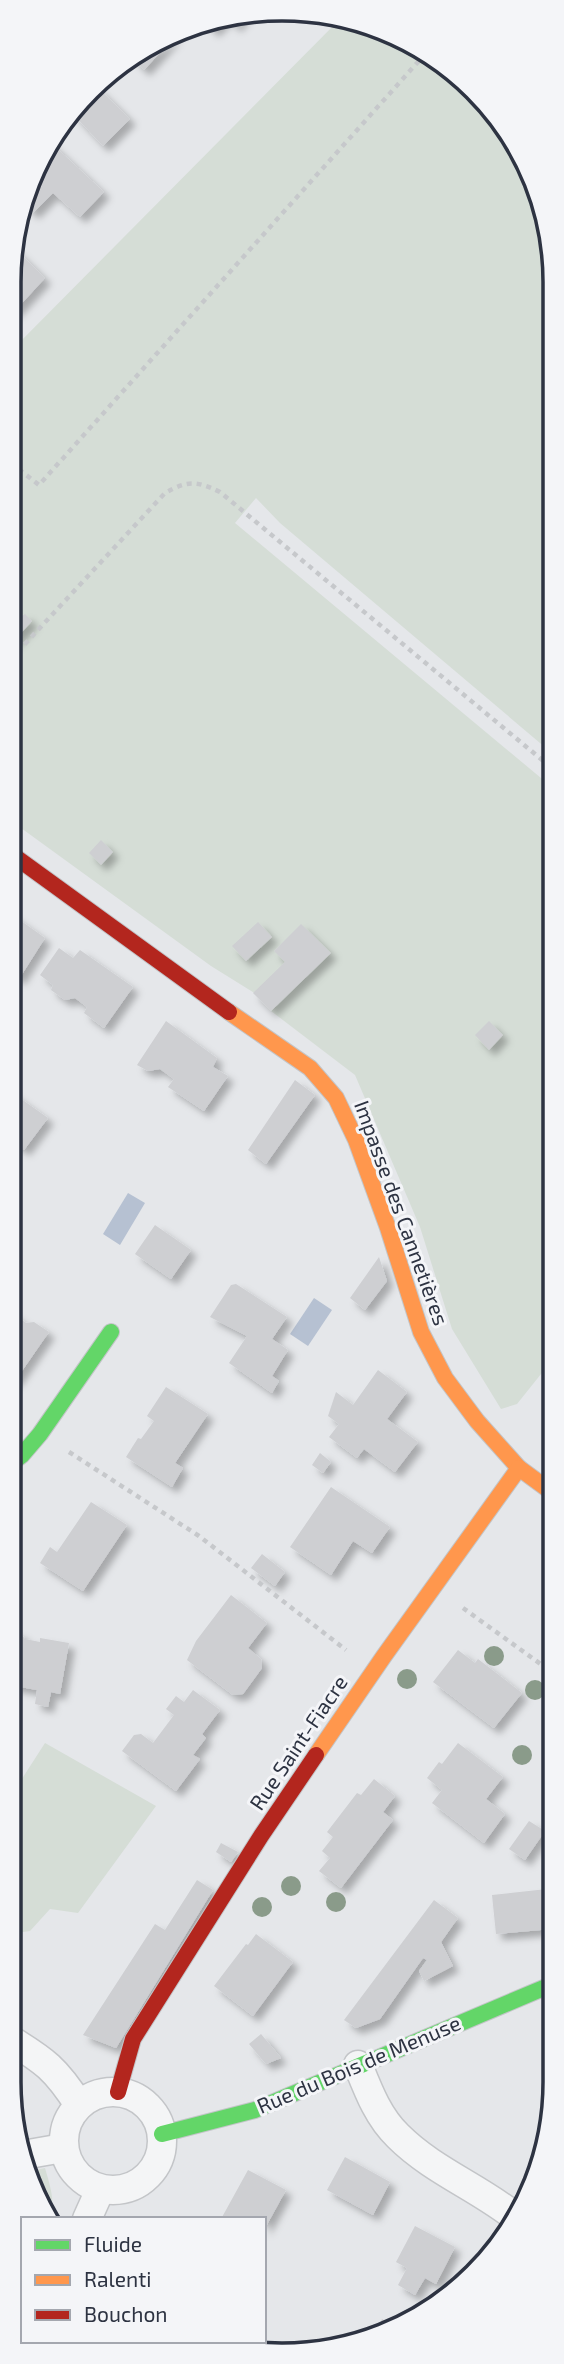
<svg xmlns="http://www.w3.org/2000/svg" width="564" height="2364" viewBox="0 0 564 2364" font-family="'Exo 2',sans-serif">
<defs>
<filter id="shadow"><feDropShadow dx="6" dy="6" stdDeviation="3.5" flood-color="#0004"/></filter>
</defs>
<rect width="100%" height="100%" fill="#e5e7ea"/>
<g fill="#d5ddd6">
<polygon points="341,18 403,37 476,89 527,162 553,247 553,754 280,523 256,498 235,523 553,788 553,1359 517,1404 501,1409 452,1329 420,1227 355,1075 271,1011 256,994 211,966 10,820 11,351"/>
<polygon points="45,1743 156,1806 78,1913 50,1909 30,1931 9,1934 9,1799"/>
<path d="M45,2168C49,2182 57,2205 49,2217L29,2186L27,2172Z"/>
</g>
<g fill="#b6c1d2">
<polygon points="128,1193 145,1203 120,1245 103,1234"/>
<polygon points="314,1298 332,1310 308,1346 290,1334"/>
</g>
<g fill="#cecfd2" filter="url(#shadow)">
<polygon points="245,16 235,26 227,18 213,31 204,22 212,18"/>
<polygon points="176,35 144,70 131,57"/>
<polygon points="97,87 130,119 103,146 73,114"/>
<polygon points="49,141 104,192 80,217 53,193 33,213 25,206 46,145"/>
<polygon points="11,245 45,278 13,313 11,311"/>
<polygon points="13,613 18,619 25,614 32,621 11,644 11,615"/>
<polygon points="101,840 113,852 101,865 89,853"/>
<polygon points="10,913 45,938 19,979 10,973"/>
<polygon points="258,922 272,937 246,961 232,946"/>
<polygon points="301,924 331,953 271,1011 253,993 285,962 274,951"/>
<polygon points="59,948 73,958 80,950 133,987 104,1028 84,1013 87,1007 75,998 65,1000 51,990 53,985 40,975"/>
<polygon points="166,1021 217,1058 213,1067 228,1076 204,1111 168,1087 174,1079 160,1069 148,1071 137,1065"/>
<polygon points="489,1021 503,1035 489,1050 475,1035"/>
<polygon points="295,1080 315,1095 266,1164 248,1150"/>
<polygon points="10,1091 48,1118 24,1150 13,1142 10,1146"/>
<polygon points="155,1225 191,1250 171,1279 135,1254"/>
<polygon points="379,1257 387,1281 365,1310 350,1298"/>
<polygon points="236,1284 287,1317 272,1339 288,1350 272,1376 279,1381 272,1393 229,1363 247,1336 210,1317 231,1285"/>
<polygon points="10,1311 26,1323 34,1322 49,1332 15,1381 10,1381"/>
<polygon points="378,1370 407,1392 387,1419 418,1442 395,1472 364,1449 357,1458 329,1437 339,1424 328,1416 336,1392 353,1405"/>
<polygon points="166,1387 208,1414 175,1463 183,1468 172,1487 126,1457 138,1438 141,1439 154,1421 147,1416"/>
<polygon points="320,1453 331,1462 323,1473 312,1465"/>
<polygon points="331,1487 390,1527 372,1553 353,1541 331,1575 290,1547"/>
<polygon points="91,1502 127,1525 83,1591 40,1563 50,1547 57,1552"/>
<polygon points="262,1554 285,1572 275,1586 251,1568"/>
<polygon points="231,1595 267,1623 248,1648 261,1659 262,1668 243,1694 233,1695 187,1660 196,1641"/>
<polygon points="9,1631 20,1633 25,1639 40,1642 40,1638 69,1643 60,1694 51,1692 48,1707 35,1704 37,1690 9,1685"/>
<polygon points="458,1650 475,1663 478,1659 522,1693 494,1728 433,1682"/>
<polygon points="193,1690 220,1710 202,1734 206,1738 193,1755 200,1759 176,1791 122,1751 134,1735 141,1734 153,1743 174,1715 166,1709 176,1696 184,1702"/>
<polygon points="458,1743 503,1777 486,1799 505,1814 484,1843 432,1803 442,1790 427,1778 439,1762 442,1764"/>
<polygon points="374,1779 395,1796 383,1812 393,1820 341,1888 319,1871 330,1858 322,1851 333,1837 327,1832 357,1793 361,1795"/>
<polygon points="529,1821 545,1831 525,1860 509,1849"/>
<polygon points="221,1843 238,1852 231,1862 216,1852"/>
<polygon points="197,1880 213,1890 116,2048 83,2035 155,1924 165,1930"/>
<polygon points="547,1889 552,1929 496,1934 492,1895"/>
<polygon points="434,1900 458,1918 441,1942 453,1966 424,1981 419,1971 427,1960 423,1958 380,2019 356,2028 344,2020"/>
<polygon points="256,1934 293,1962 253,2016 214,1986 246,1944 248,1945"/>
<polygon points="261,2034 281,2058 266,2064 249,2044"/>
<polygon points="345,2157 390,2182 373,2215 327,2190"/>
<polygon points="248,2170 286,2190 264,2230 264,2219 221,2219"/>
<polygon points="415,2226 455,2247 436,2284 425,2278 415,2295 398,2285 407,2268 396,2262"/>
<polygon points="382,2319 394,2326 373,2336"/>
<polygon points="257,2347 270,2354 254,2352"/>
</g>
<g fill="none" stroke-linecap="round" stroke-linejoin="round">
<defs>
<g id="street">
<path d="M9,2039C45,2061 56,2069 79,2105"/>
<path d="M358,2065C368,2090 378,2117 398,2136C433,2171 480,2188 518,2219"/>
<circle cx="113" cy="2141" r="49"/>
<polyline points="23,2155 63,2148"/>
<polyline points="87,2219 100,2190"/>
</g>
<g id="fast">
<polyline points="10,1464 22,1455 40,1434 111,1332"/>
<polyline points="162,2134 255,2110 553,1984"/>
</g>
<g id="slow">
<polyline points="229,1012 310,1068 336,1098 356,1140 388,1228 421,1332 445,1378 477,1421 519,1468"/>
<polyline points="316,1755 384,1656 519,1468 553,1493"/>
</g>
<g id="jam">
<polyline points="10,853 229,1012"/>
<polyline points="118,2092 133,2039 261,1836 316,1755"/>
</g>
</defs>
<use href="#street" stroke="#c3c5c8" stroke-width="31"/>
<use href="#fast" stroke="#c3c5c8" stroke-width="18"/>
<use href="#slow" stroke="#c3c5c8" stroke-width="18"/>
<use href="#jam" stroke="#c3c5c8" stroke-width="18"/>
<g stroke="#c6c8cb" stroke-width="4.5" stroke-dasharray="5 5" stroke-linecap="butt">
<polyline points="11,463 39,485 426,53"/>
<path d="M11,659L165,493C188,480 197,481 220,492L553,769"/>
<polyline points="69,1452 199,1536 346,1650"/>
<polyline points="463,1608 553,1673"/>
</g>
<use href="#street" stroke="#f4f5f6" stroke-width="28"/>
<use href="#fast" stroke="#63d668" stroke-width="16"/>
<use href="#slow" stroke="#ff974d" stroke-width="16"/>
<use href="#jam" stroke="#b3261e" stroke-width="16"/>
</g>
<g fill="#8a9b8a">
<circle cx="494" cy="1656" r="10"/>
<circle cx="407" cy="1679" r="10"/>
<circle cx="535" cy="1690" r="10"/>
<circle cx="522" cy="1755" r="10"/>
<circle cx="291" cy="1886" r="10"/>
<circle cx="336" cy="1902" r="10"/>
<circle cx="262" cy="1907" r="10"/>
</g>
<g text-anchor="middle" stroke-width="6" stroke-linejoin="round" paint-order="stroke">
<g font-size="21" fill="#2d3342" stroke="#f4f5f8">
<text transform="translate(401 1213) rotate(70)" y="7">Impasse des Cannetières</text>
<text transform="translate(299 1743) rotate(-56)" y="7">Rue Saint-Fiacre</text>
<text transform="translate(359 2065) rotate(-23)" y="7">Rue du Bois de Menuse</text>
</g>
</g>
<path d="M0 0H564V2364H0ZM282 21H282A261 261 0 0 1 543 282V2082A261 261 0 0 1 282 2343H282A261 261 0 0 1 21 2082V282A261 261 0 0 1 282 21Z" fill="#f4f5f8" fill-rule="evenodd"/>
<path fill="none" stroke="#2d3342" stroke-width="3.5" d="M282 21H282A261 261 0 0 1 543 282V2082A261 261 0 0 1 282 2343H282A261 261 0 0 1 21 2082V282A261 261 0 0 1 282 21Z"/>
<rect x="21" y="2217" width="245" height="126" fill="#f4f5f8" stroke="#a4a7af" stroke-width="2"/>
<rect x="35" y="2240" width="35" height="10" fill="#63d668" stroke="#a4a7af" stroke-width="2"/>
<text x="84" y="2252" font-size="21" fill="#2d3342">Fluide</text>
<rect x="35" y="2275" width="35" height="10" fill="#ff974d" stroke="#a4a7af" stroke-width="2"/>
<text x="84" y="2287" font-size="21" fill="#2d3342">Ralenti</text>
<rect x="35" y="2310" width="35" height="10" fill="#b3261e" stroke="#a4a7af" stroke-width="2"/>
<text x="84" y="2322" font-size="21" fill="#2d3342">Bouchon</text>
</svg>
